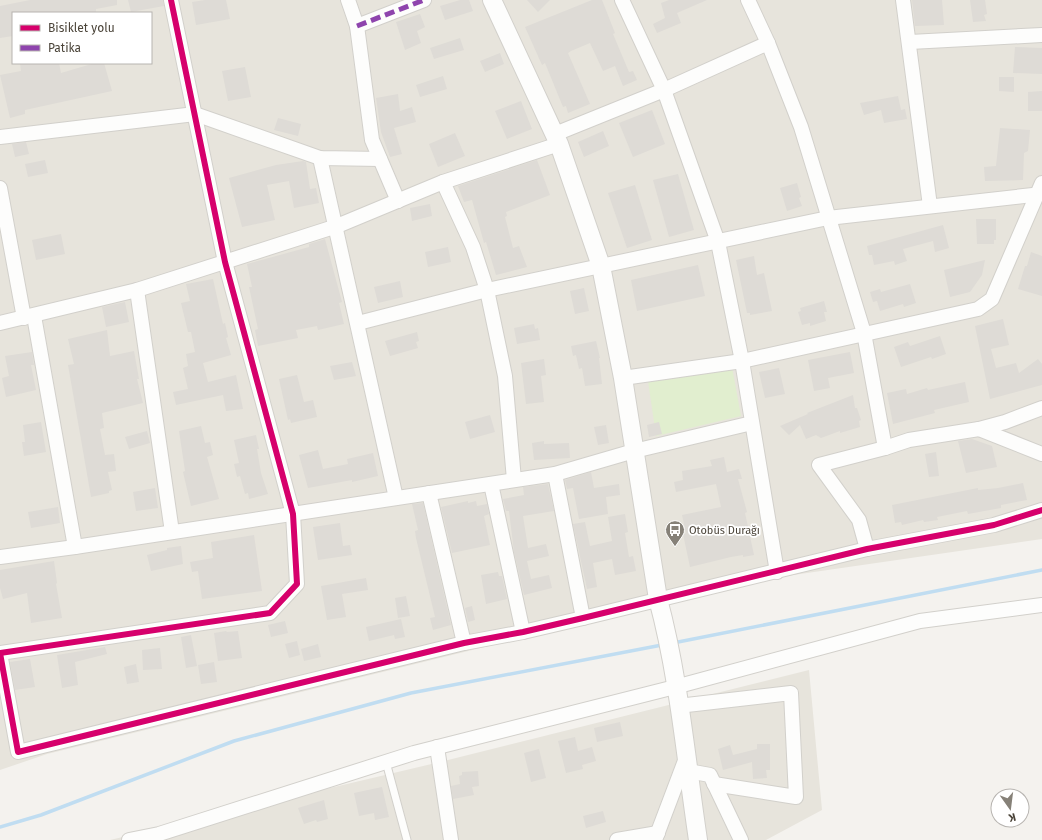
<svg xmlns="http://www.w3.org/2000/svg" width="1042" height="840" viewBox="0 0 1042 840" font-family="'Fira Sans',sans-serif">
<rect width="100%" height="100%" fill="#f4f2ee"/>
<g fill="#e7e4dc" fill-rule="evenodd">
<path d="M0,0H1042V539L759,580L47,754L0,770ZM13,13H151V63H13Z"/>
<polygon points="809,670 822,810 766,840 110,840 440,762"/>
</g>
<polygon fill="#e1eecf" points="732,367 741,416 656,436 648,381"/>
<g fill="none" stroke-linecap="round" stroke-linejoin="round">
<g stroke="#c0ddf1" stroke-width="3.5">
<polyline points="673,643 1042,570"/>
<polyline points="0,827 41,815 234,741 411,693 662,645"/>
</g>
</g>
<g fill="#dedbd6">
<polygon points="30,0 117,0 117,5 96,9 96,13 13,13 13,36 0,38 0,6"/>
<polygon points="128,0 163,0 164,6 131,12"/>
<polygon points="205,0 226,0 230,19 196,25 192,2"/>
<polygon points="460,0 469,0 473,11 445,20 440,6"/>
<polygon points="527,0 550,0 538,12"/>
<polygon points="592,0 602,0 615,33 613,34 629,72 633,71 637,80 623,86 615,66 603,71 590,43 571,51 568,53 590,104 568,113 566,106 563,107 545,63 542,65 525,27"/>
<polygon points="669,0 707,0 677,13 681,23 657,33 653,24 665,18 661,3"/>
<polygon points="912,0 942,0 944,25 915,26"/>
<polygon points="970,0 985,0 987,14 984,15 986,21 973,22"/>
<polygon points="420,14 425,27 417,31 421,43 405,50 396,22"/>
<polygon points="460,38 464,50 434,59 430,48"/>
<polygon points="1015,47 1042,48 1042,74 1013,73"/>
<polygon points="500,53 504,64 485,72 480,61"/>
<polygon points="20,63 59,63 61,73 95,63 104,63 112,91 25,110 25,114 10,118 0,75 21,71"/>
<polygon points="245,67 251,97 228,101 222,71"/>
<polygon points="443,76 447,89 420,97 416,85"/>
<polygon points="999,77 1014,77 1014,92 999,91"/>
<polygon points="1042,91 1042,111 1028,111 1028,92"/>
<polygon points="398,94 400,111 412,107 416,122 394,128 402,154 390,157 381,132 376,98"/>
<polygon points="898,96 901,110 905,109 907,119 884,123 881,110 864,115 860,103"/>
<polygon points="521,101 532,129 507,139 495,111"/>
<polygon points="652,110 665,144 633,157 619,123"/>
<polygon points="278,118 301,124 298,136 274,130"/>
<polygon points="1000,128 1030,130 1028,151 1024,153 1023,180 985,181 984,167 996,166"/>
<polygon points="603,131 609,146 584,157 578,142"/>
<polygon points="455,133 465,156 438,167 429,144"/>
<polygon points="26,142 29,154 15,157 12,144"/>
<polygon points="45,160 48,173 28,177 25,164"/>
<polygon points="537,160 550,195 506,212 507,216 505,217 513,248 519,246 527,267 496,275 486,242 484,243 472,200 464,202 458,186"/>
<polygon points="303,161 306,162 310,189 316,188 319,203 294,208 289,181 267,185 275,220 242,227 229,178 276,165"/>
<polygon points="678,174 694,230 669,237 653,180"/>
<polygon points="797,183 801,197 799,198 802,206 787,211 780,188"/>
<polygon points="635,185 652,240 627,248 608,193"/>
<polygon points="430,204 432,216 412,221 410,208"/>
<polygon points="976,219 996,219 996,240 994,240 994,244 977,244"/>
<polygon points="943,225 949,248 935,252 933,241 903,249 907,261 895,265 894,261 874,265 872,255 869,255 867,246"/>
<polygon points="61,234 65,254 36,260 32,240"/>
<polygon points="325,239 342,302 339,303 344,324 318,330 317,326 296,330 298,338 258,346 255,330 258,329 249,287 252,287 247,264 309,247 309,244"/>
<polygon points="448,247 451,262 428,267 425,252"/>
<polygon points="1031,252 1042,256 1042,296 1018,289 1025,266 1027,266"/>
<polygon points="754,256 757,275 764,273 772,311 750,315 750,313 747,313 736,260"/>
<polygon points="985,260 982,275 970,292 950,297 944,270"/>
<polygon points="698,265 705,296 637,311 631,280"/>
<polygon points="213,279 223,324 225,323 228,337 226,338 231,355 203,363 208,382 236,375 243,409 226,411 223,395 176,405 173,392 188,389 183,368 188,366 186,354 195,352 191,332 188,332 181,303 190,301 186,284"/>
<polygon points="400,281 403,297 378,303 374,287"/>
<polygon points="910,284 916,303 904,307 903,304 880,311 877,301 873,302 870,292 880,289 881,292"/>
<polygon points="584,288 589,311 575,314 570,291"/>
<polygon points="824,301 827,312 824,312 826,321 810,326 810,323 802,325 798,312 801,311 800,308"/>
<polygon points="125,302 129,322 106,327 102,307"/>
<polygon points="1003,319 1009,345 991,349 996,368 1016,363 1019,373 1038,359 1042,364 1042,385 990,399 975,326"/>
<polygon points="534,324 535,329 538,328 540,340 517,344 514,328"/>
<polygon points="107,330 110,356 134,351 139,379 137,379 143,403 102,413 104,428 100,429 105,455 114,454 116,471 108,472 112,490 109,491 109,493 91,497 68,365 74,364 68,339"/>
<polygon points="417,332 419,341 416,342 418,348 390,356 385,341"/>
<polygon points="940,336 946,354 932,359 931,357 901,367 894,347 908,342 910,346"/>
<polygon points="596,341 600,358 599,358 602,384 585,386 582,368 579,369 576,355 573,356 571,346"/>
<polygon points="32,352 34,365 31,365 36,390 6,397 2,378 9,376 5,356"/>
<polygon points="850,352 854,373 828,378 830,388 814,391 808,360"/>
<polygon points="544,359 546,375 541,376 544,402 526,404 521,363"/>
<polygon points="352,362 356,376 334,380 330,366"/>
<polygon points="779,368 785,394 765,398 759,372"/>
<polygon points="297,375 304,402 313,400 317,417 291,423 290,419 288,420 279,379"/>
<polygon points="965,382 969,402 934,410 935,413 893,424 887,393 906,389 907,394 927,388 928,390"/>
<polygon points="853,395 855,408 857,408 861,420 859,421 860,427 840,433 840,431 821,438 816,435 806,439 800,425 789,435 780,426 808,414 807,413"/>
<polygon points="490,415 495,432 470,439 465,422"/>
<polygon points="41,422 46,452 24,456 22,442 25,442 23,425"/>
<polygon points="659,422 662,434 649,437 647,425"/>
<polygon points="606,425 609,443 598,445 594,427"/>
<polygon points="201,426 205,443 210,442 213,455 207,457 219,499 191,506 183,472 185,471 179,431"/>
<polygon points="147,431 150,443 129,449 125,437"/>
<polygon points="256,435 259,449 257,449 261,473 268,494 249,499 248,493 245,494 240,476 237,477 234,464 239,463 234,440"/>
<polygon points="972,439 992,446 997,467 966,473 958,441"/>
<polygon points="544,441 544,444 569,443 570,458 534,460 532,443"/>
<polygon points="318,450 323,469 348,464 347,459 373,453 378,476 352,482 352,480 308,488 299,455"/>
<polygon points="936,452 939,476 929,477 925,454"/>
<polygon points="724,457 727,472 739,469 742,479 738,479 747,512 745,513 754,555 743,557 743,555 731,557 690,567 683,534 686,533 682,515 721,507 716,484 676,492 674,482 683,480 682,471 712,466 710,460"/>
<polygon points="591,472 594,488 619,484 620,495 606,497 608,514 579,519 573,488 567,489 565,480"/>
<polygon points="1023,483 1027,500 1001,505 1001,508 968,514 967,511 937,517 938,520 924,522 923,520 902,525 901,522 895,523 892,505 978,488 978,490 998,488"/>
<polygon points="548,484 554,511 523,516 528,548 546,544 549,556 527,561 531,579 549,575 552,588 524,595 514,552 509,511 506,511 503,499 524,495 523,487"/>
<polygon points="155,488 158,508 136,511 133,492"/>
<polygon points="468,501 468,503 476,501 477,506 487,504 489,514 484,516 490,545 452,553 441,507"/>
<polygon points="423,503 451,625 433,630 430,618 435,617 416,538 415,531 418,530 412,504"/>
<polygon points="58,507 60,523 31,528 28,512"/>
<polygon points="625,514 628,532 625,533 629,557 633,556 636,571 615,575 612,559 593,563 597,587 587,589 573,524 585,522 590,546 612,541 608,517"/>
<polygon points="340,523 343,546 350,545 352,555 318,560 313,527"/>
<polygon points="254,535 262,591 202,599 198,571 192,572 190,562 213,558 211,542"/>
<polygon points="181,546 183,564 151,571 147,555 167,550 167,548"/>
<polygon points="54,561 57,583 56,584 62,618 31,623 27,593 3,599 0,588 0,570"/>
<polygon points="498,572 499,576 502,576 507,599 486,604 481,575"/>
<polygon points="366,578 368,590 342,594 346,617 327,620 321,586"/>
<polygon points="406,596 410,616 398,618 395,598"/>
<polygon points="472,606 475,620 468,622 465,608"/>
<polygon points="401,619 405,637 395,639 394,635 369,641 366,627"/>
<polygon points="285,621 288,633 271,637 268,625"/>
<polygon points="226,631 227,632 238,631 242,658 218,661 214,633"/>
<polygon points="191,635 197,666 186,668 181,637"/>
<polygon points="297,641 300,655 289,658 285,644"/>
<polygon points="318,644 321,657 304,661 301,649"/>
<polygon points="105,647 107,654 75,662 78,685 62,688 57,655"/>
<polygon points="160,648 162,669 143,670 142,650"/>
<polygon points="30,659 35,687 15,690 10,662"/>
<polygon points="214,662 217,682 201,684 198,665"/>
<polygon points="136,664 139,682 127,684 124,667"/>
<polygon points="620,722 623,736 597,742 594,728"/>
<polygon points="575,737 578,751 592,747 596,761 582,765 583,769 566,773 558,741"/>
<polygon points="757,744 770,744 770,770 766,770 767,778 753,779 752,762 723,770 718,749 730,745 733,755 757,749"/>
<polygon points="539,749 546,778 531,782 524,753"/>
<polygon points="478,771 479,786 472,787 474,795 453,799 451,786 460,784 459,776 462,775 462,772"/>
<polygon points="382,787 389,817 375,820 374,813 359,816 354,793"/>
<polygon points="324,800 328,819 317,822 316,820 304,824 298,808"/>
<polygon points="603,811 606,822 586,828 583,816"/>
</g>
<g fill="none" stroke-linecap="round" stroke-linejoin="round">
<defs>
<polyline id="service" points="386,762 407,840"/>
<g id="minor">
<polyline points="348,0 357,26 372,140 398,201"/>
<polyline points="622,0 664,90 718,242 742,361 777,572"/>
<polyline points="748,0 768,43 801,127 864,333 885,448"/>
<polyline points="903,0 930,206"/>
<polyline points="357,26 424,0"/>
<polyline points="910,42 1042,35"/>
<polyline points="555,134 664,90 768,43"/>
<polyline points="0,137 195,114 320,158 380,159"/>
<polyline points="320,158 396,498"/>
<polyline points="443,182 473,247 487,290 505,376 514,480"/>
<polyline points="0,188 24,318"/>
<polyline points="137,290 172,532"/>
<polyline points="34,316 75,547"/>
<polyline points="0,323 137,290 337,226 443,182 559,144"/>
<polyline points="358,323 487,290 828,218 1042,194"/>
<polyline points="623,378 742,361 978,309 992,299 1042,183"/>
<polyline points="979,429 1042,454"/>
<polyline points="555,474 583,618"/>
<polyline points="491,484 523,632"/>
<polyline points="429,493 464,643"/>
<polyline points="867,549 859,520 819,465 885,448 909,440 979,429 1005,422 1042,408"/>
<polyline points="0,557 75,547 555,474 634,451 752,423"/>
<polyline points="0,653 18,752 464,643 523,632 583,618 867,549 994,525 1042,510"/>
<polyline points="0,653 270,613 297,584 293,514 225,262 171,0"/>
<polyline points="678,706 791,693 796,797 714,784"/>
<polyline points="437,747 451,840"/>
<polyline points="688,771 710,775 741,840"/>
<polyline points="129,840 159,834 414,753 675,687 920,621 1042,605"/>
<polyline points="617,840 658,833"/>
<polyline points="655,840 686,758"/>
</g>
<path id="tertiary" d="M492,0L559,144L601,266L623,378L658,599C679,677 686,760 698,840"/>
</defs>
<use href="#service" stroke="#d2d0cb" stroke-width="9"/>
<use href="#minor" stroke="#d2d0cb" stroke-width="16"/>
<use href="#tertiary" stroke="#d2d0cb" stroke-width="20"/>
<use href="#service" stroke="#fdfdfc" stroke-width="7"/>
<use href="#minor" stroke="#fdfdfc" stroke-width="14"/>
<use href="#tertiary" stroke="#fdfdfc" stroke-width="18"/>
<polyline stroke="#8e44ad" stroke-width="5" stroke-dasharray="10 5" stroke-linecap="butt" points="357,26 424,0"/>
<defs>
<g id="cycleway">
<polyline points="0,653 18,752 464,643 523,632 583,618 867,549 994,525 1042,510"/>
<polyline points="0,653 270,613 297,584 293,514 225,262 171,0"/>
</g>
</defs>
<use href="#cycleway" stroke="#fff" stroke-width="8"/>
<use href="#cycleway" stroke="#d6006c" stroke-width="6"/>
</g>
<defs>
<symbol id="bus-pin" viewBox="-11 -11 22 30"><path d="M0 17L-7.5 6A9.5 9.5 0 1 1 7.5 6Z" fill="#868178" stroke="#fff"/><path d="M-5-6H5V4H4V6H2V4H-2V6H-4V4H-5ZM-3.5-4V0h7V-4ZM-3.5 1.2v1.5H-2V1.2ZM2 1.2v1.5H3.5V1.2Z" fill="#fff"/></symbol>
</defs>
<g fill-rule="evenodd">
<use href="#bus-pin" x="664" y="519" width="22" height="30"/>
</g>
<g text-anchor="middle" stroke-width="3.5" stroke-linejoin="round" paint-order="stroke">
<g font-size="11" fill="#4b4439" stroke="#fff" text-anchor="start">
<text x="689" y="534">Otobüs Durağı</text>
</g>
</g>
<rect x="12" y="12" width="140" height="52" fill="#ffffff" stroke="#b7b4b0"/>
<rect x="20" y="25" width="20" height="6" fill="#d6006c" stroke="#b7b4b0"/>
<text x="48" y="32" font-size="12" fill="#4b4439">Bisiklet yolu</text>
<rect x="20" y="45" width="20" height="6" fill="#8e44ad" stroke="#b7b4b0"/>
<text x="48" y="52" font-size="12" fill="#4b4439">Patika</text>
<g transform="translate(1010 808) rotate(166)"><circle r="19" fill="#ffffff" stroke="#b7b4b0"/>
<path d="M0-3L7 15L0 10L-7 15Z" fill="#868178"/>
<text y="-6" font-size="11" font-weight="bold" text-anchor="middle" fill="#4b4439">K</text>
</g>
</svg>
